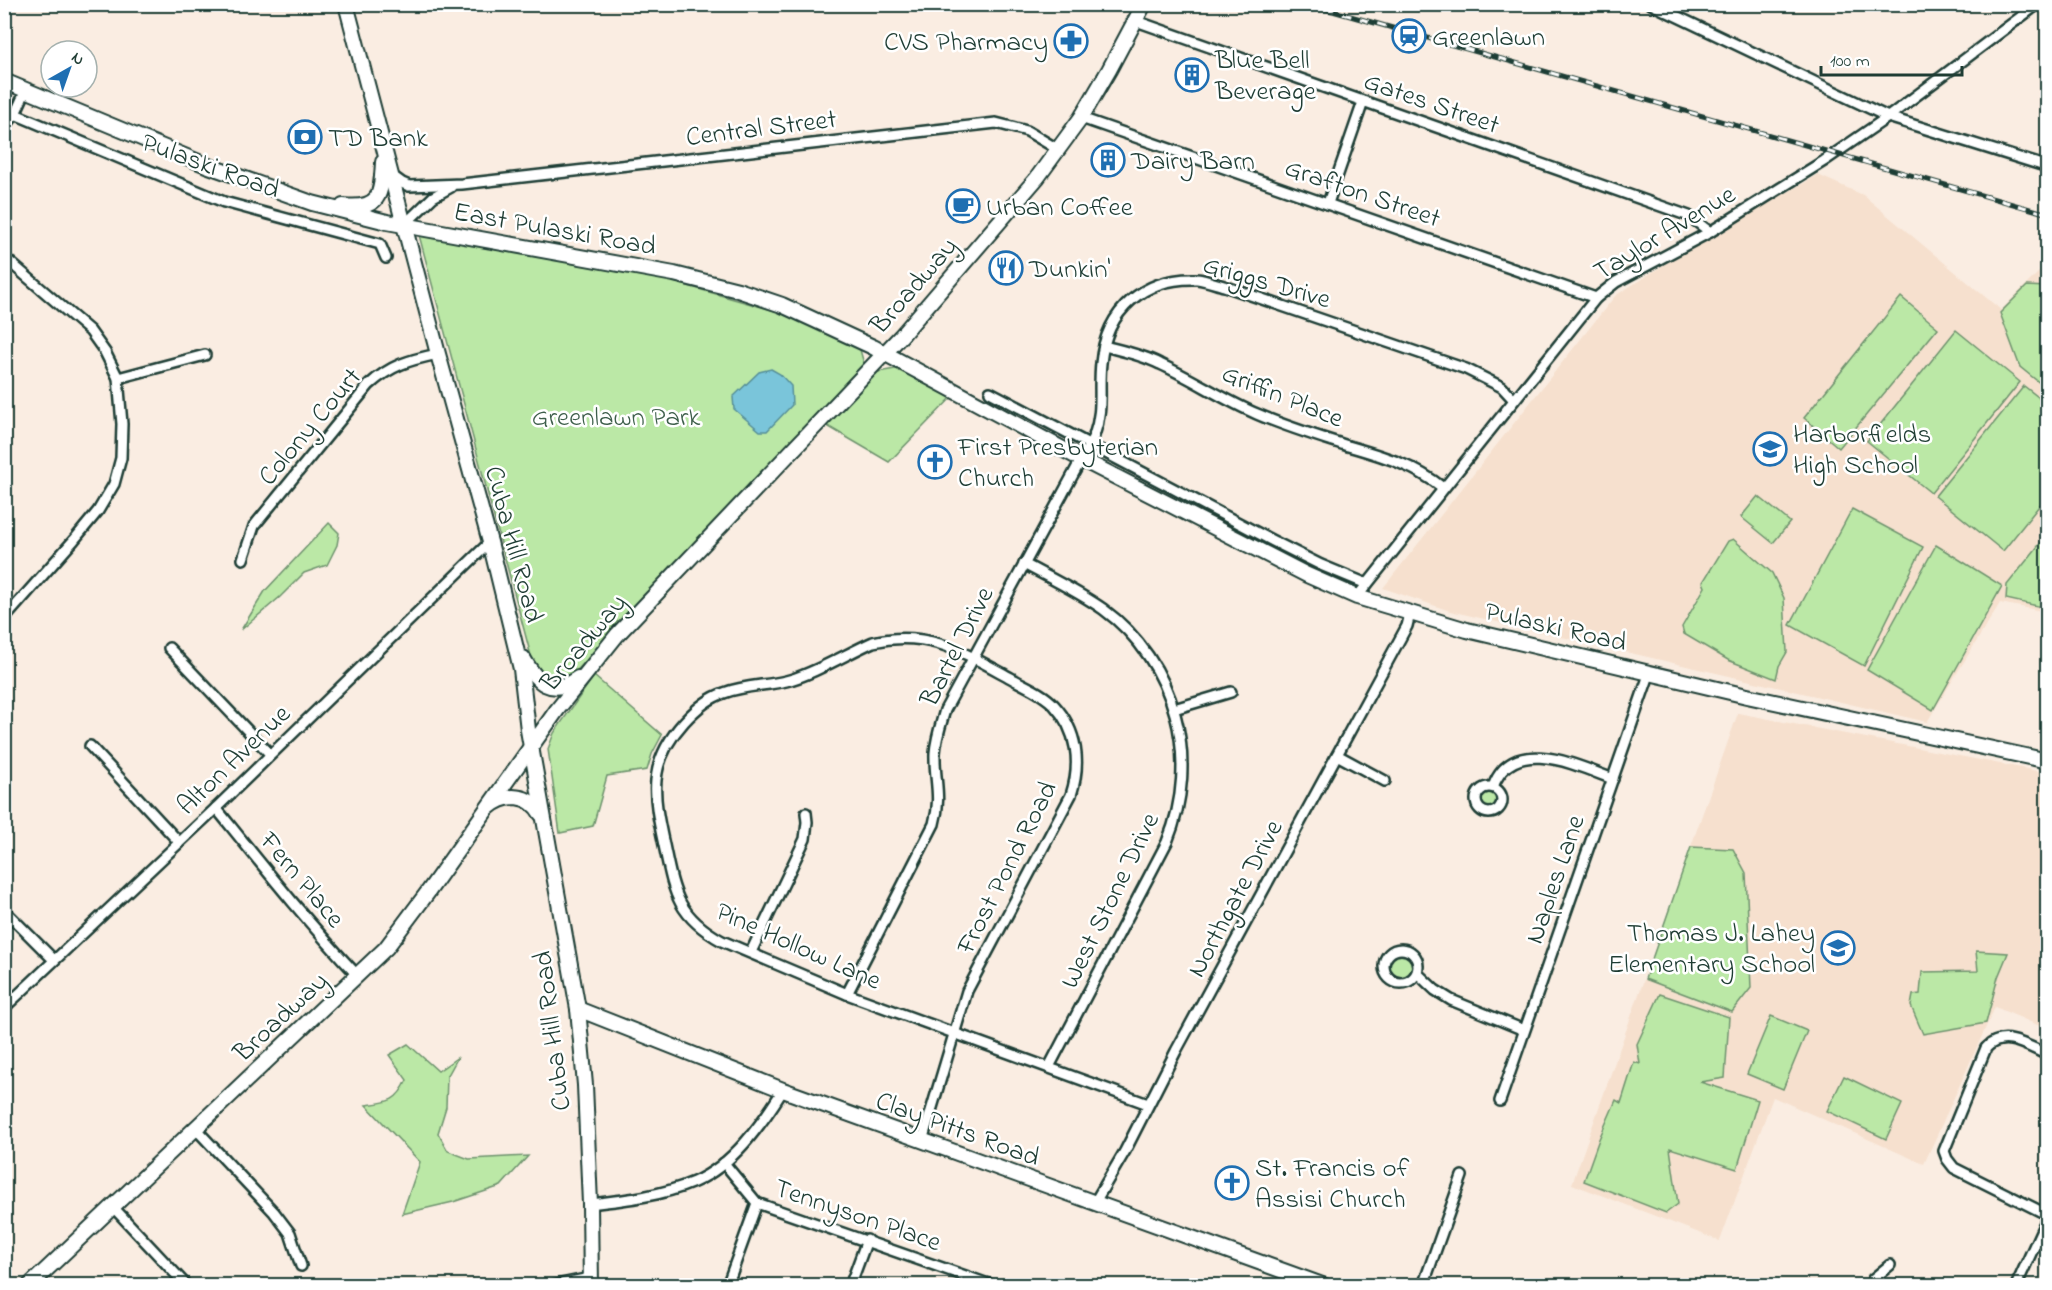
<svg xmlns="http://www.w3.org/2000/svg" width="2052" height="1290" viewBox="0 0 2052 1290" font-family="'Indie Flower',sans-serif">
<rect width="100%" height="100%" fill="#faede2"/>
<filter id="ink" filterUnits="userSpaceOnUse"><feTurbulence type="fractalNoise" baseFrequency=".0167" numOctaves="2"/><feDisplacementMap in="SourceGraphic" scale="12" xChannelSelector="R" yChannelSelector="G"/><feConvolveMatrix kernelMatrix="1 2 1 2 8 2 1 2 1" color-interpolation-filters="sRGB"/></filter>
<g filter="url(#ink)">
<g fill="#f6e0ce">
<polygon points="1818,175 1863,195 2001,310 2047,264 2047,612 2000,603 1927,722 1450,611 1383,588 1615,296 1700,242"/>
<polygon points="1738,713 2047,773 2047,1029 1995,1007 1924,1164 1773,1097 1720,1241 1572,1184"/>
</g>
<g fill="#bbe8a6" stroke="#6d926d" stroke-width="1.5">
<polygon points="419,235 667,280 779,312 859,346 864,364 568,680 550,683 535,671"/>
<polygon points="2027,286 2047,287 2047,389 2020,367 2000,313"/>
<polygon points="1901,297 1938,328 1839,448 1804,418"/>
<polygon points="1956,330 2020,382 1931,493 1867,441"/>
<polygon points="906,367 955,394 889,462 824,424 873,373"/>
<polygon points="2024,386 2047,404 2047,496 2003,551 1935,496"/>
<polygon points="1758,496 1790,522 1773,543 1741,517"/>
<polygon points="1852,509 1923,547 1864,666 1790,625"/>
<polygon points="329,523 339,533 337,545 327,565 304,573 280,597 241,630 265,591"/>
<polygon points="2047,535 2047,608 2006,599 2007,585"/>
<polygon points="1733,539 1772,573 1784,598 1787,652 1779,666 1776,679 1728,660 1684,634 1682,627 1705,587 1703,582 1728,541"/>
<polygon points="1936,545 2002,586 1933,710 1867,670"/>
<polygon points="594,676 662,735 652,754 647,770 607,776 593,826 560,833 548,749 554,733"/>
<circle cx="1488" cy="800" r="11"/>
<polygon points="1691,847 1733,849 1746,873 1751,988 1732,1012 1645,979"/>
<polygon points="1976,951 2008,953 1998,977 1986,1023 1923,1034 1911,1006 1913,995 1920,994 1922,972 1978,971"/>
<circle cx="1401" cy="966" r="14"/>
<polygon points="1660,994 1729,1017 1725,1078 1700,1082 1758,1100 1737,1169 1670,1148 1678,1204 1666,1213 1584,1181 1599,1139 1616,1100 1621,1103 1634,1062 1640,1064 1637,1044"/>
<polygon points="1771,1016 1807,1031 1783,1089 1747,1074"/>
<path d="M408,1044L438,1071L458,1057L447,1077L446,1107L438,1133L448,1151L469,1159L528,1156L501,1186L453,1202L402,1214L420,1162L366,1105C388,1102 397,1102 407,1080L389,1055Z"/>
<polygon points="1844,1076 1902,1104 1886,1139 1827,1111"/>
</g>
<polygon fill="#7ac5da" stroke="#568f98" stroke-width="1.5" points="771,369 780,374 791,386 792,405 767,431 760,431 734,409 733,397 759,372"/>
<g fill="none" stroke-linecap="round" stroke-linejoin="round">
<defs>
<g id="street">
<polyline points="1651,4 1888,117 2048,167"/>
<polyline points="1136,21 1689,216 1710,232"/>
<polyline points="15,114 224,202 380,244 386,258"/>
<polyline points="1081,118 1596,298"/>
<polyline points="4,128 15,114 26,90"/>
<polyline points="391,175 402,183 409,186 462,184 996,123 1027,131 1059,150"/>
<polyline points="1328,203 1363,102"/>
<polyline points="404,225 433,197 451,187"/>
<polyline points="4,257 90,331 105,352 118,378 122,424 121,458 114,484 98,511 74,540 4,619"/>
<path d="M1104,346C1123,351 1143,355 1160,364C1193,379 1224,400 1257,414C1287,427 1317,436 1348,446C1382,456 1415,465 1443,488"/>
<polyline points="118,378 205,355"/>
<polyline points="990,392 1273,541 1321,565 1367,584"/>
<path d="M243,559L254,526L369,385C391,365 409,360 438,354"/>
<path d="M1024,564C1050,578 1079,592 1103,609C1176,662 1201,760 1167,842L1049,1067"/>
<polyline points="1357,597 1596,298 1616,282 1710,232 1824,161 1888,117 2038,4"/>
<polyline points="169,648 270,754"/>
<polyline points="1174,709 1231,692"/>
<polyline points="90,746 179,842"/>
<polyline points="1337,755 1385,781"/>
<circle cx="1489" cy="800" r="13"/>
<path d="M1493,787C1512,734 1576,765 1613,779"/>
<path d="M216,808C262,865 307,922 358,976"/>
<polyline points="4,910 54,960"/>
<circle cx="1401" cy="966" r="17"/>
<polyline points="751,952 805,839 807,822 806,813"/>
<polyline points="1417,973 1435,990 1451,1000 1524,1030"/>
<path d="M847,994L934,824C942,796 934,779 935,753C936,738 941,724 945,710L1094,436C1104,408 1098,391 1101,363C1106,310 1144,277 1197,279C1206,280 1216,284 1224,286L1466,369L1502,387L1514,400"/>
<polyline points="4,1008 216,808 490,542"/>
<path d="M2048,1055C2029,1047 2004,1029 1986,1048L1944,1151L1947,1159L1954,1168L2048,1215"/>
<polyline points="1500,1101 1650,672"/>
<polyline points="195,1128 274,1212 290,1233 301,1266"/>
<path d="M922,1141L967,991L1071,795C1081,764 1078,731 1054,705C1043,693 1025,686 1011,678C965,653 928,629 873,642C848,653 812,675 786,681C765,686 745,685 724,693C708,698 695,710 684,722C647,763 653,795 664,845C674,893 677,916 722,941L847,994L1148,1104"/>
<polyline points="724,1163 757,1203 994,1286"/>
<polyline points="1095,1202 1125,1151 1176,1051 1407,626 1410,614"/>
<path d="M590,1204C625,1200 661,1196 694,1182C733,1165 761,1125 783,1090"/>
<polyline points="113,1207 187,1286"/>
<polyline points="551,1286 590,1278"/>
<polyline points="727,1286 757,1203"/>
<polyline points="850,1286 867,1240"/>
<polyline points="1423,1286 1462,1176"/>
<polyline points="1870,1286 1873,1279 1890,1265"/>
<polyline points="2016,1286 2048,1216"/>
</g>
<g id="secondary">
<polyline points="346,4 438,354 490,542 521,669 528,730 578,1009 585,1085 590,1204 591,1286"/>
<polyline points="4,81 206,165 312,203 387,222 674,274 738,290 782,305 873,347 1081,459 1307,575 1357,597 1467,630 1747,696 2048,761"/>
<path d="M343,206C382,210 381,193 383,162"/>
<path d="M523,658C537,683 551,697 578,678"/>
<path d="M489,807C506,792 530,794 541,814"/>
<polyline points="578,1009 783,1090 1325,1286"/>
<polyline points="29,1286 386,948 428,892 557,710 617,635 901,336 1037,178 1081,118 1109,70 1144,4"/>
</g>
</defs>
<use href="#street" stroke="#1f3d34" stroke-width="14"/>
<use href="#secondary" stroke="#1f3d34" stroke-width="18"/>
<use href="#street" stroke="#fff" stroke-width="9"/>
<use href="#secondary" stroke="#fff" stroke-width="14"/>
<defs>
<polyline id="rail" points="1308,4 2048,214"/>
</defs>
<use href="#rail" stroke="#1f3d34" stroke-width="5"/>
<use href="#rail" stroke="#fff" stroke-width="3" stroke-dasharray="9" stroke-linecap="butt"/>
</g>
</g>
<defs>
<symbol id="station-ring" viewBox="-11 -11 22 22"><circle r="9.5" fill="#fff" stroke="#1f6fb2" stroke-width="1.5"/><path d="M-3-6H3Q5-6 5-4V2Q5 4 3 4L4.5 6H3L1.5 4h-3L-3 6H-4.5L-3 4Q-5 4-5 2V-4Q-5-6-3-6ZM-3.5-4v3h7v-3ZM-3.5 1v1.5H-2V1ZM2 1v1.5H3.5V1Z" fill="#1f6fb2"/></symbol>
<symbol id="pharmacy-ring" viewBox="-11 -11 22 22"><circle r="9.5" fill="#fff" stroke="#1f6fb2" stroke-width="1.5"/><path d="M-2-6h4v4h4v4h-4v4h-4v-4h-4v-4h4Z" fill="#1f6fb2"/></symbol>
<symbol id="building-ring" viewBox="-11 -11 22 22"><circle r="9.5" fill="#fff" stroke="#1f6fb2" stroke-width="1.5"/><path d="M-4-6H4V6H1V3H-1V6H-4ZM-2.5-4.3h1.7v1.8h-1.7ZM.8-4.3h1.7v1.8H.8ZM-2.5-1h1.7V.8h-1.7ZM.8-1h1.7V.8H.8Z" fill="#1f6fb2"/></symbol>
<symbol id="bank-ring" viewBox="-11 -11 22 22"><circle r="9.5" fill="#fff" stroke="#1f6fb2" stroke-width="1.5"/><path d="M-6-4H6V4H-6ZM0-2.3a2.3 2.3 0 1 0 0 4.6a2.3 2.3 0 1 0 0-4.6Z" fill="#1f6fb2"/></symbol>
<symbol id="cafe-ring" viewBox="-11 -11 22 22"><circle r="9.5" fill="#fff" stroke="#1f6fb2" stroke-width="1.5"/><path d="M-5.5-4.5H6V0H3Q3 3.5 0 3.5H-2.5Q-5.5 3.5-5.5 0ZM3-3.2v2h1.7v-2ZM-6 4.5H4V6H-6Z" fill="#1f6fb2"/></symbol>
<symbol id="restaurant-ring" viewBox="-11 -11 22 22"><circle r="9.5" fill="#fff" stroke="#1f6fb2" stroke-width="1.5"/><path d="M-5-6h1v4h1v-4h1v4h1v-4h1v5L-1.5 .5V6h-2V.5L-5-1ZM5-6V6H3V1.5H1.5Q1.5-4 5-6Z" fill="#1f6fb2"/></symbol>
<symbol id="school-ring" viewBox="-11 -11 22 22"><circle r="9.5" fill="#fff" stroke="#1f6fb2" stroke-width="1.5"/><path d="M0-5L7-2L0 1L-7-2ZM-4 1L0 2.5L4 1V4Q0 6-4 4Z" fill="#1f6fb2"/></symbol>
<symbol id="church-ring" viewBox="-11 -11 22 22"><circle r="9.5" fill="#fff" stroke="#1f6fb2" stroke-width="1.5"/><path d="M-1.2-6h2.4v3.5h3.3v2.4h-3.3V6h-2.4V-.1h-3.3v-2.4h3.3Z" fill="#1f6fb2"/></symbol>
</defs>
<g fill-rule="evenodd">
<use href="#station-ring" x="1390" y="17" width="38" height="38"/>
<use href="#pharmacy-ring" x="1052" y="22" width="38" height="38"/>
<use href="#building-ring" x="1173" y="56" width="38" height="38"/>
<use href="#bank-ring" x="286" y="118" width="38" height="38"/>
<use href="#building-ring" x="1089" y="141" width="38" height="38"/>
<use href="#cafe-ring" x="944" y="187" width="38" height="38"/>
<use href="#restaurant-ring" x="987" y="249" width="38" height="38"/>
<use href="#school-ring" x="1751" y="430" width="38" height="38"/>
<use href="#church-ring" x="916" y="443" width="38" height="38"/>
<use href="#school-ring" x="1819" y="929" width="38" height="38"/>
<use href="#church-ring" x="1213" y="1164" width="38" height="38"/>
</g>
<g text-anchor="middle" stroke-width="5" stroke-linejoin="round" paint-order="stroke">
<g font-size="27" fill="#1f3d34" stroke="#fff" text-anchor="start">
<text x="1432" y="45">Greenlawn</text>
<text x="1048" y="50" text-anchor="end">CVS Pharmacy</text>
<text x="1215" y="68">Blue Bell<tspan x="1215" dy="31">Beverage</tspan></text>
<text x="328" y="146">TD Bank</text>
<text x="1131" y="169">Dairy Barn</text>
<text x="986" y="215">Urban Coffee</text>
<text x="1029" y="277">Dunkin'</text>
<text x="1793" y="442">Harborfields<tspan x="1793" dy="31">High School</tspan></text>
<text x="958" y="455">First Presbyterian<tspan x="958" dy="31">Church</tspan></text>
<text x="1815" y="941" text-anchor="end">Thomas J. Lahey<tspan x="1815" dy="31">Elementary School</tspan></text>
<text x="1255" y="1176">St. Francis of<tspan x="1255" dy="31">Assisi Church</tspan></text>
</g>
<g font-size="27" fill="#1f3d34" stroke="#fff">
<text transform="translate(1432 102) rotate(19)" y="9">Gates Street</text>
<text transform="translate(761 127) rotate(-7)" y="9">Central Street</text>
<text transform="translate(211 165) rotate(20)" y="9">Pulaski Road</text>
<text transform="translate(1363 192) rotate(19)" y="9">Grafton Street</text>
<text transform="translate(555 228) rotate(10)" y="9">East Pulaski Road</text>
<text transform="translate(1664 232) rotate(-31)" y="9">Taylor Avenue</text>
<text transform="translate(1267 281) rotate(16)" y="9">Griggs Drive</text>
<text transform="translate(913 285) rotate(-49)" y="9">Broadway</text>
<text transform="translate(1283 395) rotate(22)" y="9">Griffin Place</text>
<text transform="translate(309 426) rotate(-50)" y="9">Colony Court</text>
<text transform="translate(515 544) rotate(75)" y="9">Cuba Hill Road</text>
<text transform="translate(1556 626) rotate(13)" y="9">Pulaski Road</text>
<text transform="translate(583 642) rotate(-50)" y="9">Broadway</text>
<text transform="translate(956 646) rotate(-63)" y="9">Bartel Drive</text>
<text transform="translate(233 759) rotate(-44)" y="9">Alton Avenue</text>
<text transform="translate(1006 867) rotate(-63)" y="9">Frost Pond Road</text>
<text transform="translate(303 879) rotate(50)" y="9">Fern Place</text>
<text transform="translate(1554 879) rotate(-71)" y="9">Naples Lane</text>
<text transform="translate(1234 898) rotate(-62)" y="9">Northgate Drive</text>
<text transform="translate(1109 900) rotate(-64)" y="9">West Stone Drive</text>
<text transform="translate(799 945) rotate(24)" y="9">Pine Hollow Lane</text>
<text transform="translate(280 1016) rotate(-43)" y="9">Broadway</text>
<text transform="translate(551 1031) rotate(-97)" y="9">Cuba Hill Road</text>
<text transform="translate(958 1128) rotate(20)" y="9">Clay Pitts Road</text>
<text transform="translate(858 1214) rotate(19)" y="9">Tennyson Place</text>
</g>
<g font-size="27" fill="#3e5f4b" stroke="#fff">
<text x="616" y="425">Greenlawn Park</text>
</g>
</g>
<rect width="2052" height="1290" fill="none" stroke="#fff" stroke-width="24"/>
<rect x="12" y="12" width="2028" height="1266" fill="none" stroke="#1f3d34" stroke-width="2" filter="url(#ink)"/>
<g transform="translate(69 69) rotate(40)"><circle r="28" fill="#ffffff" stroke="#a5b1ae" stroke-width="1.5"/>
<path d="M0-4.5L10 22L0 15L-10 22Z" fill="#1f6fb2"/>
<text y="-9" font-size="16" font-weight="bold" text-anchor="middle" fill="#1f3d34">N</text>
</g>
<path d="M1821 66v9h141v-9" fill="none" stroke="#1f3d34" stroke-width="3"/>
<text x="1830" y="66" font-size="18" fill="#1f3d34" stroke="#ffffff" stroke-width="4.5" paint-order="stroke">100 m</text>
</svg>
